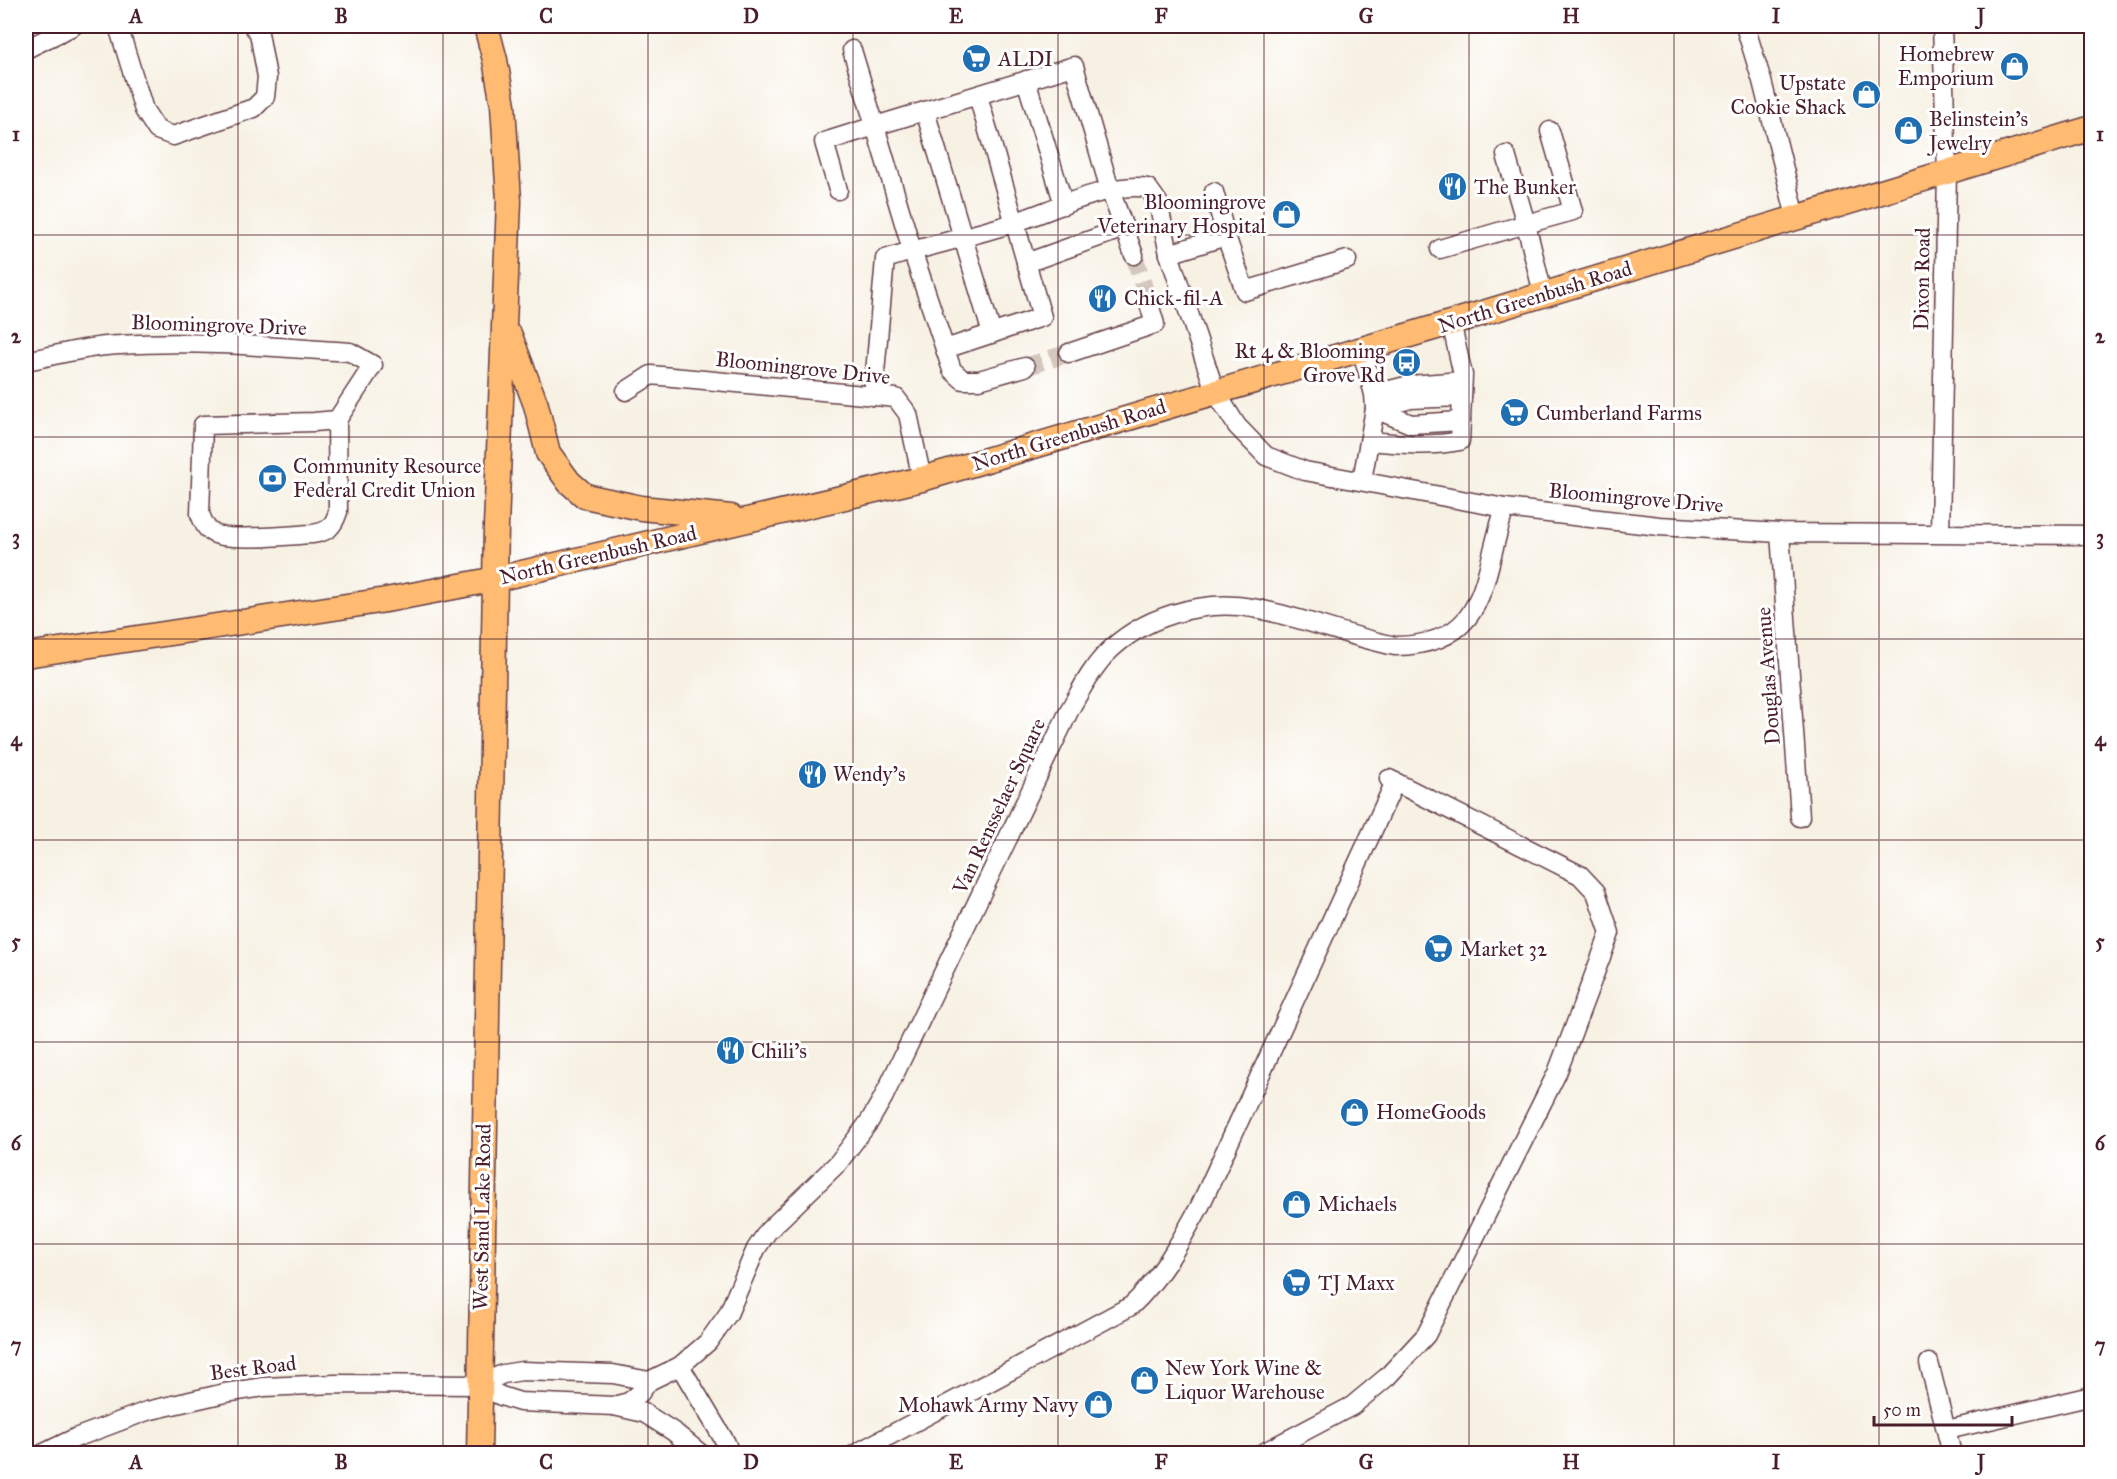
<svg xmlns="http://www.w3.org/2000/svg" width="2117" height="1479" viewBox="0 0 2117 1479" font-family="'IM FELL Great Primer',serif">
<rect width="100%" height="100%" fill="#fff"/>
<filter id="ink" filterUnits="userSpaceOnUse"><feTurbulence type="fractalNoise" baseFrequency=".0167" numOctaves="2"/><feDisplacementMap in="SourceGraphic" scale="12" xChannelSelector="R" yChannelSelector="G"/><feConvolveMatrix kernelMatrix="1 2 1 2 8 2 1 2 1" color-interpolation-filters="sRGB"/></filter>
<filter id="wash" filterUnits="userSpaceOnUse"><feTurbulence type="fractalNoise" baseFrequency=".008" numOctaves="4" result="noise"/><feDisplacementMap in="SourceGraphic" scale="24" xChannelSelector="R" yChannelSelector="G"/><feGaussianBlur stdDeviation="1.35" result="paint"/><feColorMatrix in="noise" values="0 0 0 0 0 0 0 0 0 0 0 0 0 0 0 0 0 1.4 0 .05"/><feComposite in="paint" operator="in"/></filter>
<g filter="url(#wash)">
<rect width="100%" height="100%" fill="#f7f1e3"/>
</g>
<g filter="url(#ink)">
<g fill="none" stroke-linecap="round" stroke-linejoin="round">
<g stroke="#d4c7be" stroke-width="18" stroke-dasharray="18 9" stroke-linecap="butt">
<polyline points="1134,255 1149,304"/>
<polyline points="1025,367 1069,353"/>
</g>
<defs>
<g id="minor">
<polyline points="118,26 144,110 157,130 173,136 254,108 265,97 267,77 259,33 253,26"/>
<polyline points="1745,26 1762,81 1796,217"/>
<polyline points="26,49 73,26"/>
<polyline points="1026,80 1064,205"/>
<polyline points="925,111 992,334"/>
<polyline points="838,190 824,142 875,126 852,50"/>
<polyline points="1214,192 1226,236"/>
<polyline points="1440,249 1526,224 1506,155"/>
<polyline points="1169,254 1226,236 1245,291 1347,260"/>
<polyline points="1026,263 1124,228"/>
<polyline points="1543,294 1526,224 1573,211 1550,131"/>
<polyline points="945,349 1042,317 978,96"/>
<polyline points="1361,349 1374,394 1375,409 1362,480"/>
<polyline points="1069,353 1155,324 1149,304"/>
<path d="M26,361C57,355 88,346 120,345C197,340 273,347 350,352L373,365L337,420L314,422L203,425L200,514C203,521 205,529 213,533C227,542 293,535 312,534C328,532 333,527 338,512L337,420"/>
<polyline points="1025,367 979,380 963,380 952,370 912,250 875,126 1074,66 1110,190 1134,255"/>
<polyline points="626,391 651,375 896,398 908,414 922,479"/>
<polyline points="1374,394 1410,385 1462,381"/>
<path d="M873,396L885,259C926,246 969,237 1010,224C1049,212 1109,181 1148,188L1158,202L1169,254L1215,391L1237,426L1266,456L1305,471L1505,508L1659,526L1780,533L2092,535"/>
<polyline points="1375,409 1411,424 1461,421"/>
<polyline points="1375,409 1410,399 1462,397"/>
<path d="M1370,441C1401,444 1429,447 1460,441L1463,375L1451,322"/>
<polyline points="1780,533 1800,817"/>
<polyline points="1940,533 1947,172 1942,26"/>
<polyline points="1929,1363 1952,1454"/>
<polyline points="680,1366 726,1443 730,1454"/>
<path d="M479,1385L501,1396L520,1402L614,1406L629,1402L640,1393L649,1381L680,1366L708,1342L728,1314L756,1249L768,1231L838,1163L869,1122L883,1098L1070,709C1081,690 1090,671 1105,655C1141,617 1202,599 1253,608C1301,617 1347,636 1395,646C1490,645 1481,578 1505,508"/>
<polyline points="614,1406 644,1413 674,1432 701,1454"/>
<polyline points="1947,1430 2092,1396"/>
<polyline points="42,1454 75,1438 147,1411 225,1393 264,1387 335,1384 479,1385 503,1374 522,1371 613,1374 649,1381"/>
<path d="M855,1454L1131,1306C1161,1278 1180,1242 1200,1206L1395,782"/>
<polyline points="1261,1454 1352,1406 1387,1377 1426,1335 1557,1073 1610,933 1596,892 1580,875 1389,779"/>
</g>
<g id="major">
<polyline points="510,336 536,405 548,453 569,482 585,496 641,508 731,517"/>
<polyline points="26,655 386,600 496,579 922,479 1440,326 2092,128"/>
<polyline points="479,1454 496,526 509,201 503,105 495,60 486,26"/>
</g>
</defs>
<use href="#minor" stroke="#643e47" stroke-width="21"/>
<use href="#major" stroke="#643e47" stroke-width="27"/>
<use href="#minor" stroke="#fff" stroke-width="18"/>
<use href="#major" stroke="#febb71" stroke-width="24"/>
</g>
</g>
<path fill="none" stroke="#4a1f2b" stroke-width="1.5" stroke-opacity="0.55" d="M238,26V1454M443,26V1454M648,26V1454M853,26V1454M1058,26V1454M1264,26V1454M1469,26V1454M1674,26V1454M1879,26V1454M26,235H2092M26,437H2092M26,639H2092M26,840H2092M26,1042H2092M26,1244H2092"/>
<defs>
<symbol id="supermarket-disc" viewBox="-11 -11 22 22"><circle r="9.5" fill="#1f6fb2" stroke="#fff"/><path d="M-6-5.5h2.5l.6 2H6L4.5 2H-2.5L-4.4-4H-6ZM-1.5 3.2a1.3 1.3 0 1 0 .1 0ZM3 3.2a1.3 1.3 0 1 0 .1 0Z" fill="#fff"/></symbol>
<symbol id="shop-disc" viewBox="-11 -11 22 22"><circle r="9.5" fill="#1f6fb2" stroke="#fff"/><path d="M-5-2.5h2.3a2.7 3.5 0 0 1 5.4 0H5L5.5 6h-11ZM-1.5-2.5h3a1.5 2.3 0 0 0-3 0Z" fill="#fff"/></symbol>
<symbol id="restaurant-disc" viewBox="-11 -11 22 22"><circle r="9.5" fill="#1f6fb2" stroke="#fff"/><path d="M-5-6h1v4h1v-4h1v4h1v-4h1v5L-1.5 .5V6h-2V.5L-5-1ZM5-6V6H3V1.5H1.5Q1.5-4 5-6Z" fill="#fff"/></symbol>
<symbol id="bus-disc" viewBox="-11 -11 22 22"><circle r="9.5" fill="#1f6fb2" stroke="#fff"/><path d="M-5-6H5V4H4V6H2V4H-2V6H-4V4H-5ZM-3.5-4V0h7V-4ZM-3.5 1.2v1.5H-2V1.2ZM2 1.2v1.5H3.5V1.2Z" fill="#fff"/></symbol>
<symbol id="bank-disc" viewBox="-11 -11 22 22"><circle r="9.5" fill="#1f6fb2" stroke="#fff"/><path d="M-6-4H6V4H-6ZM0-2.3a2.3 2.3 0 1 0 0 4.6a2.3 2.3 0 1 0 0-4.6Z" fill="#fff"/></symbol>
</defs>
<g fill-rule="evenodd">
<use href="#supermarket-disc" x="960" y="42" width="33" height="33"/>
<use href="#shop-disc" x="1998" y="50" width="33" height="33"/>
<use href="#shop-disc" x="1850" y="78" width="33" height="33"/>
<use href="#shop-disc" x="1892" y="114" width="33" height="33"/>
<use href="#restaurant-disc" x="1436" y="170" width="33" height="33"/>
<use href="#shop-disc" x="1270" y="198" width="33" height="33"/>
<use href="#restaurant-disc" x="1086" y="282" width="33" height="33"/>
<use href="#bus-disc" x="1390" y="346" width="33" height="33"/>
<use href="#supermarket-disc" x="1498" y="396" width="33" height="33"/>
<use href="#bank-disc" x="256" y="462" width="33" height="33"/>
<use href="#restaurant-disc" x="796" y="758" width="33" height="33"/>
<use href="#supermarket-disc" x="1422" y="932" width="33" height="33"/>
<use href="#restaurant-disc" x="714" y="1034" width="33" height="33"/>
<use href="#shop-disc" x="1338" y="1096" width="33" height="33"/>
<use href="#shop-disc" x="1280" y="1188" width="33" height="33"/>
<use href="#supermarket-disc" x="1280" y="1266" width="33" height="33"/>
<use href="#shop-disc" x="1128" y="1364" width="33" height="33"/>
<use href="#shop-disc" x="1082" y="1388" width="33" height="33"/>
</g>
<g text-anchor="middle" stroke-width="6" stroke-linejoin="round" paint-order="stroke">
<g font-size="21" fill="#4a1f2b" stroke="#fff" text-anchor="start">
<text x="1994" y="61" text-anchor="end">Homebrew<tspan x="1994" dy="24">Emporium</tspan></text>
<text x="998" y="66">ALDI</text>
<text x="1846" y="90" text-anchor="end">Upstate<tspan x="1846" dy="24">Cookie Shack</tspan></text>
<text x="1929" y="126">Belinstein's<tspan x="1929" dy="24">Jewelry</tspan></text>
<text x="1474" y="194">The Bunker</text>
<text x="1266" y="209" text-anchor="end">Bloomingrove<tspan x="1266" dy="24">Veterinary Hospital</tspan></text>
<text x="1124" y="305">Chick-fil-A</text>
<text x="1385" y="358" text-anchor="end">Rt 4 &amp; Blooming<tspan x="1385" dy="24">Grove Rd</tspan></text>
<text x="1536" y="420">Cumberland Farms</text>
<text x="293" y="473">Community Resource<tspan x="293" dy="24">Federal Credit Union</tspan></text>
<text x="833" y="781">Wendy's</text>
<text x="1460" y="956">Market 32</text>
<text x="751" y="1058">Chili's</text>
<text x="1376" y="1119">HomeGoods</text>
<text x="1318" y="1211">Michaels</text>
<text x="1318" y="1290">TJ Maxx</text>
<text x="1165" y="1375">New York Wine &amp;<tspan x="1165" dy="24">Liquor Warehouse</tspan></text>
<text x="1078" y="1412" text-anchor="end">Mohawk Army Navy</text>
</g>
<g font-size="21" fill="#4a1f2b" stroke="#fff">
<text transform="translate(1922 279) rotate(-89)" y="7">Dixon Road</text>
<text transform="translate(1535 297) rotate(-17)" y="7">North Greenbush Road</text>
<text transform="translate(219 325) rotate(2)" y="7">Bloomingrove Drive</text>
<text transform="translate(803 368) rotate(6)" y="7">Bloomingrove Drive</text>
<text transform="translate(1069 435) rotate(-17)" y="7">North Greenbush Road</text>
<text transform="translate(1636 498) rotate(5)" y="7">Bloomingrove Drive</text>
<text transform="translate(598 555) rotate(-13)" y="7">North Greenbush Road</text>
<text transform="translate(1768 676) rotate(-94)" y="7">Douglas Avenue</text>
<text transform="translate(999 806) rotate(-65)" y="7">Van Rensselaer Square</text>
<text transform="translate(482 1217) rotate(-89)" y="7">West Sand Lake Road</text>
<text transform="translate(253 1368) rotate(-7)" y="7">Best Road</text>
</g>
</g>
<rect width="2117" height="1479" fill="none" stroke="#fff" stroke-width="66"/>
<path d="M1874 1416v9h138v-9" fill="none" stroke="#4a1f2b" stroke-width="3"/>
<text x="1883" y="1416" font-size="18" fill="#4a1f2b" stroke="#ffffff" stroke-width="4.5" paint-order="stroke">50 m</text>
<rect x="33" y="33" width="2051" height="1413" fill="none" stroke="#4a1f2b" stroke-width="2"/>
<g font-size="20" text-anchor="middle" font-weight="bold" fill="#4a1f2b">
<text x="136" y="23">A</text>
<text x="341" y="23">B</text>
<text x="546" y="23">C</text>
<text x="751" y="23">D</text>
<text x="956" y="23">E</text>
<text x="1161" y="23">F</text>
<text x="1366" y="23">G</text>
<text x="1571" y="23">H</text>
<text x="1776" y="23">I</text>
<text x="1981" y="23">J</text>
<text x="16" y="141">1</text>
<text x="2100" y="141">1</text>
<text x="16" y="343">2</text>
<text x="2100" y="343">2</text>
<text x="16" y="544">3</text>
<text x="2100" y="544">3</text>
<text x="16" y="746">4</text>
<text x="2100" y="746">4</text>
<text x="16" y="948">5</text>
<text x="2100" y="948">5</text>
<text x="16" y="1150">6</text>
<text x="2100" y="1150">6</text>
<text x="16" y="1352">7</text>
<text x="2100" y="1352">7</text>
<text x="136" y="1469">A</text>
<text x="341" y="1469">B</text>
<text x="546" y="1469">C</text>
<text x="751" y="1469">D</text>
<text x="956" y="1469">E</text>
<text x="1161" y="1469">F</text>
<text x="1366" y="1469">G</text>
<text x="1571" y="1469">H</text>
<text x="1776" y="1469">I</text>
<text x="1981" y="1469">J</text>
</g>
</svg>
